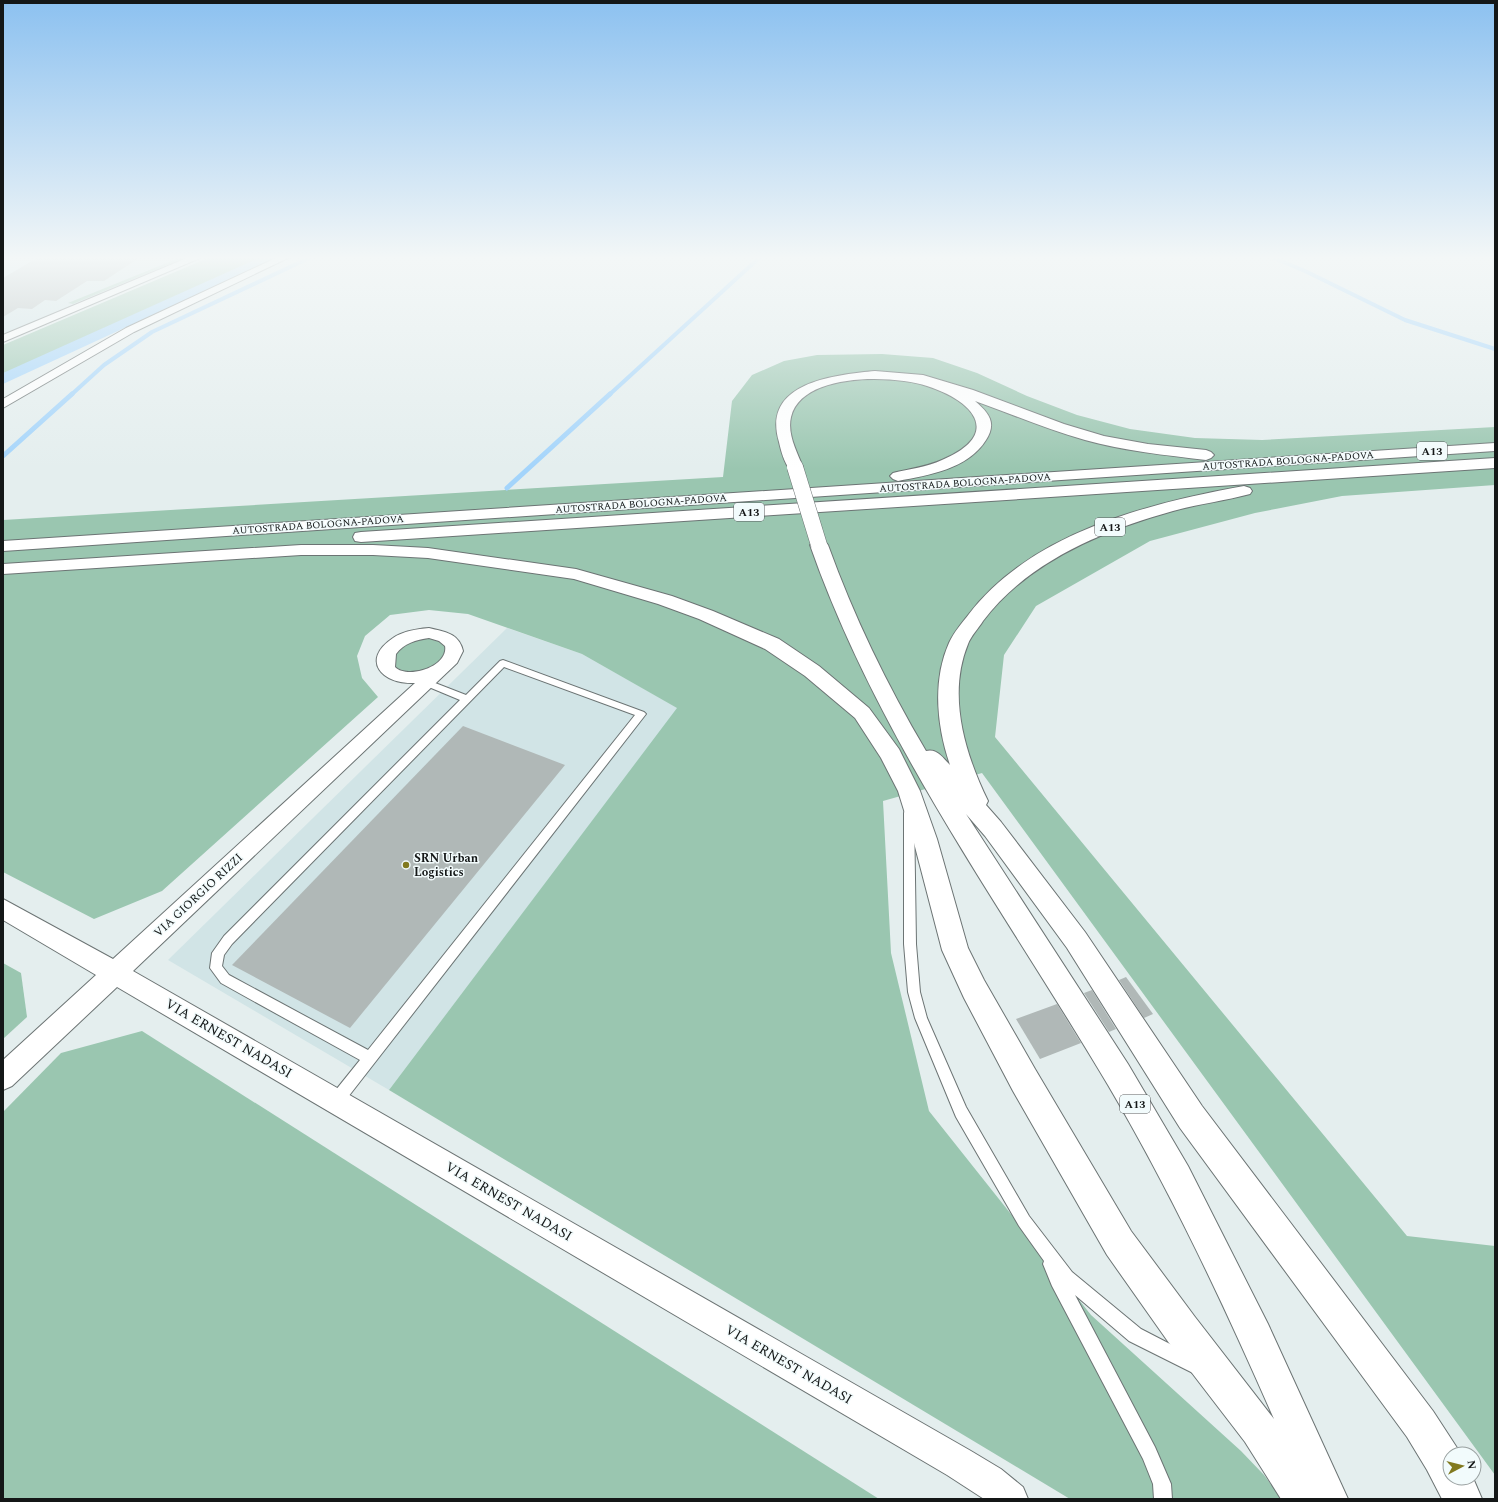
<svg xmlns="http://www.w3.org/2000/svg" width="1498" height="1502" viewBox="0 0 1498 1502" font-family="Spectral,serif">
<rect width="100%" height="100%" fill="#e4eeee"/>
<g fill="#d1e4e6">
<polygon points="3,258 188,258 3,335"/>
<polygon points="507,628 582,654 678,708 389,1090 168,960"/>
</g>
<g fill="#9ac6b0">
<polygon points="179,258 184,258 73,304 68,303"/>
<polygon points="208,258 263,258 3,375 3,345"/>
<polygon points="882,354 933,358 977,373 1027,396 1077,415 1130,429 1195,438 1262,440 1495,427 1495,485 1342,496 1255,513 1150,541 1036,606 1004,655 995,737 1407,1236 1495,1246 1495,1475 982,773 883,801 891,953 929,1111 1091,1315 1241,1451 1264,1475 1282,1499 1070,1499 389,1090 677,708 582,654 468,614 429,610 390,615 365,636 357,656 362,678 378,697 162,891 94,919 3,872 3,520 723,477 732,401 752,375 784,361 817,355"/>
<polygon points="419,635 452,643 438,668 408,674 394,668 390,656"/>
<polygon points="3,963 21,973 27,1017 3,1039"/>
<polygon points="142,1031 879,1499 3,1499 3,1112 61,1053"/>
</g>
<g fill="none" stroke-linecap="round" stroke-linejoin="round">
<g stroke="#a3d4fb" stroke-width="4">
<polyline points="1274,258 1305,271 1405,320 1495,349"/>
<polyline points="71,395 104,365 152,332 309,258"/>
<polyline points="609,395 759,258"/>
</g>
<g stroke="#a3d4fb" stroke-width="5">
<polyline points="3,456 72,394"/>
<polyline points="507,488 610,394"/>
</g>
<polygon fill="#a3d4fb" fill-rule="evenodd" points="259,258 276,258 3,384 3,373"/>
</g>
<g fill="#b0b8b7">
<polygon points="37,258 139,258 104,281 87,281 56,301 45,300 32,309 18,308 3,317 3,278"/>
<polygon points="463,726 565,765 350,1028 232,965"/>
<polygon points="1126,977 1153,1014 1144,1018 1119,980"/>
<polygon points="1092,990 1116,1029 1109,1032 1084,993"/>
<polygon points="1057,1004 1081,1043 1040,1059 1016,1019"/>
</g>
<g fill="none" stroke-linecap="round" stroke-linejoin="round">
<defs>
<g id="lane">
<path d="M503,660L644,712L646,714L341,1106L336,1108L331,1106L329,1101L331,1096L360,1060L221,983L210,968L212,953L224,936L460,700L424,685L422,683L424,681H430L466,695L500,661ZM504,667L635,715L368,1050L229,975L222,966L224,955L232,944Z"/>
<polygon points="909,809 913,810 914,813 916,944 920,992 927,1018 966,1107 1029,1216 1072,1272 1141,1329 1199,1359 1201,1365 1199,1371 1193,1373 1129,1341 1075,1295 1155,1447 1171,1484 1172,1499 1154,1499 1153,1484 1143,1459 1052,1286 1043,1264 1044,1261 1019,1226 956,1117 915,1018 908,992 904,944 904,813 905,810"/>
</g>
<g id="street">
<polygon points="187,258 200,258 3,342 3,335"/>
<polygon points="276,258 288,258 134,332 3,408 3,399 126,328"/>
<path d="M429,628C445,632 459,633 463,651L457,663L133,971L971,1451L1001,1469L1023,1487L1028,1499H984L947,1475L117,987L12,1086L3,1090V1060L96,975L3,920V899L113,959L415,683C382,685 360,660 393,638C403,631 417,629 429,628ZM429,638L439,641L445,646C449,666 408,680 395,667L396,654C404,643 416,640 429,638Z"/>
</g>
<g id="highway">
<path d="M875,371L923,375L973,390L1064,424L1104,436L1148,444L1206,450L1211,452L1214,455L1211,458L1206,460C1165,455 1124,451 1085,440C1048,430 1012,414 975,401C989,413 997,423 986,440C968,469 929,475 898,481L893,479L890,476L893,473C909,469 927,467 942,460C1003,434 974,401 927,386C893,375 802,372 791,417C787,434 797,452 803,467L800,470H790C784,462 781,451 779,442C761,382 835,375 875,371Z"/>
<polygon points="1495,443 1495,451 3,551 3,541"/>
<polygon points="1495,458 1495,468 361,542 355,541 353,537 355,533 361,532"/>
<path d="M1244,486L1250,488L1252,491L1250,494C1224,501 1198,504 1173,511C1104,530 1027,562 983,621C978,629 971,636 968,644C947,695 965,754 988,801L986,805L1001,822L1085,932L1202,1106L1433,1411L1461,1454H1450V1478H1473L1482,1499H1442L1427,1470L1407,1437L1180,1128L1067,948L985,836L966,814L1128,1064L1188,1166L1268,1324L1348,1499H1281L1245,1442L1169,1343L1107,1255L1013,1091L964,998L942,950L913,839L898,791L881,758L855,718L805,676L765,649L699,619L658,604L574,579L428,558L373,555H301L3,574V564L301,545H373L428,548L576,569L672,596L713,611L779,639L819,666L869,708L899,749L920,791L937,839L968,948L984,980L1035,1069L1131,1231L1195,1317L1274,1419C1224,1305 1171,1192 1108,1085C1003,908 878,740 810,545L813,541L819,540L825,541L828,545C854,617 887,685 926,751C937,748 943,758 950,765C937,727 932,681 949,643C954,632 962,623 969,614C1031,533 1149,503 1244,486Z"/>
</g>
</defs>
<use href="#lane" stroke="#6c7474" stroke-width="2"/>
<use href="#street" stroke="#6c7474" stroke-width="2"/>
<use href="#highway" stroke="#6c7474" stroke-width="2"/>
<use href="#lane" fill="#fff" fill-rule="evenodd"/>
<use href="#street" fill="#fff" fill-rule="evenodd"/>
<use href="#highway" fill="#fff" fill-rule="evenodd"/>
<defs>
<polyline id="highway-bridge" points="795,467 819,545"/>
</defs>
<use href="#highway-bridge" stroke="#6c7474" stroke-width="17" stroke-linecap="butt"/>
<use href="#highway-bridge" stroke="#fff" stroke-width="16"/>
</g>
<linearGradient id="sky" x2="0" y2="1"><stop stop-color="#8cc1f0"/><stop offset="0.55" stop-color="#f3f7f7"/><stop offset="1" stop-color="#f3f7f7" stop-opacity="0"/></linearGradient>
<rect width="1498" height="469" fill="url(#sky)"/>
<circle fill="#81791f" stroke="#f2fbfc" stroke-width="1.5" cx="406" cy="865" r="4"/>
<g text-anchor="middle" stroke-width="3" stroke-linejoin="round" paint-order="stroke">
<g font-size="10" fill="#141717" stroke="#f2fbfc">
<text transform="translate(1288 460) rotate(-4)" y="4">AUTOSTRADA BOLOGNA-PADOVA</text>
<text transform="translate(965 482) rotate(-4)" y="4">AUTOSTRADA BOLOGNA-PADOVA</text>
<text transform="translate(641 503) rotate(-4)" y="4">AUTOSTRADA BOLOGNA-PADOVA</text>
<text transform="translate(318 524) rotate(-4)" y="4">AUTOSTRADA BOLOGNA-PADOVA</text>
</g>
<g fill="#f2fbfc" stroke="#575b5c" stroke-width="1">
<rect x="1417" y="442" width="30" height="18" rx="3"/>
<rect x="734" y="503" width="30" height="18" rx="3"/>
<rect x="1095" y="518" width="30" height="18" rx="3"/>
<rect x="1120" y="1095" width="30" height="18" rx="3"/>
</g>
<g font-size="11" font-weight="bold" fill="#141717">
<text x="1432" y="455">A13</text>
<text x="749" y="516">A13</text>
<text x="1110" y="531">A13</text>
<text x="1135" y="1108">A13</text>
</g>
<g font-size="12" font-weight="bold" fill="#141717" stroke="#f2fbfc" text-anchor="start">
<text x="414" y="862">SRN Urban<tspan x="414" dy="14">Logistics</tspan></text>
</g>
<g font-size="12" fill="#141717" stroke="#f2fbfc">
<text transform="translate(198 895) rotate(-43)" y="4">VIA GIORGIO RIZZI</text>
</g>
<g font-size="14" fill="#141717" stroke="#f2fbfc">
<text transform="translate(229 1038) rotate(30)" y="5">VIA ERNEST NADASI</text>
<text transform="translate(509 1201) rotate(30)" y="5">VIA ERNEST NADASI</text>
<text transform="translate(789 1364) rotate(30)" y="5">VIA ERNEST NADASI</text>
</g>
</g>
<rect width="1498" height="1502" fill="none" stroke="#141717" stroke-width="8"/>
<g transform="translate(1462 1466) rotate(83)"><circle r="19" fill="#f2fbfc" stroke="#99a0a0"/>
<path d="M0-3L7 15L0 10L-7 15Z" fill="#81791f"/>
<text y="-6" font-size="11" font-weight="bold" text-anchor="middle" fill="#141717">N</text>
</g>
</svg>
